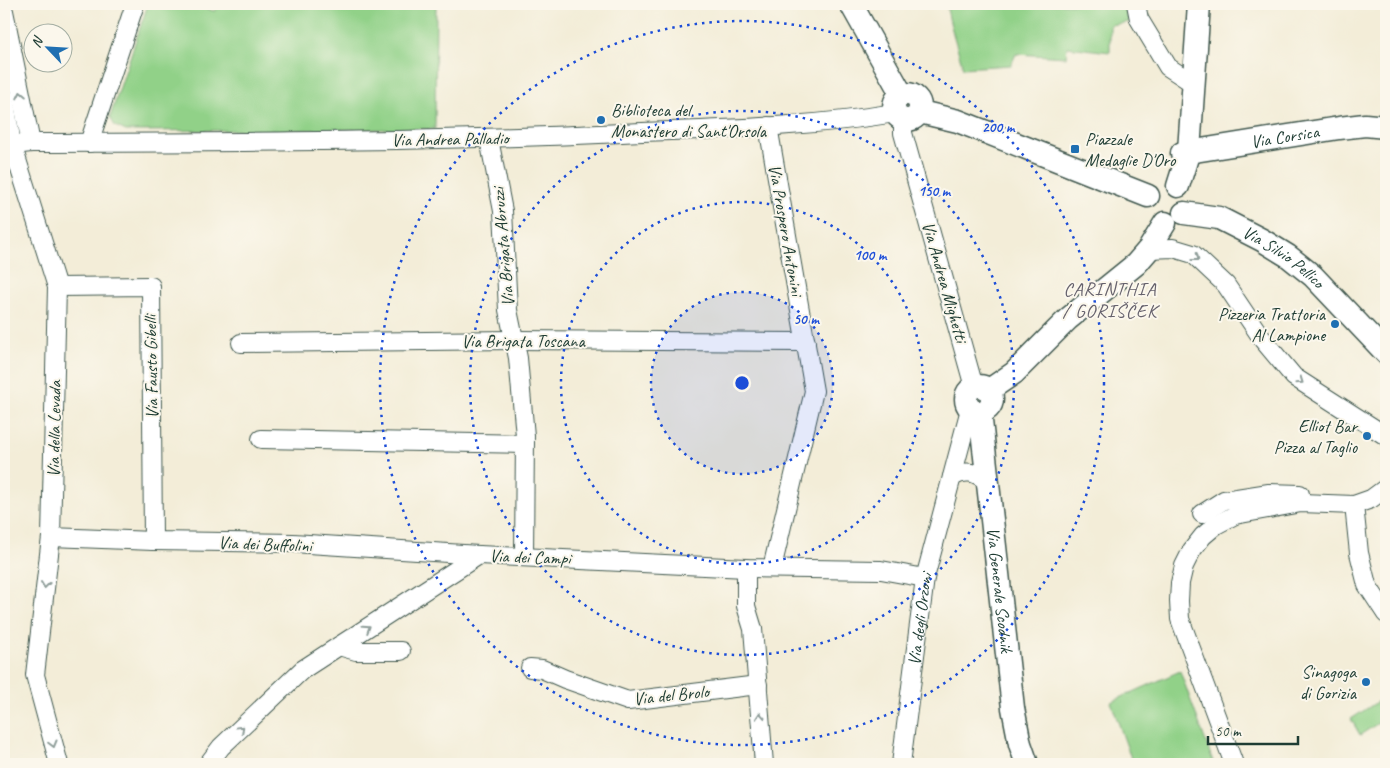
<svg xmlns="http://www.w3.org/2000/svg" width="1390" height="768" viewBox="0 0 1390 768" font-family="Caveat,sans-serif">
<rect width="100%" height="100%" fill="#fbf7ec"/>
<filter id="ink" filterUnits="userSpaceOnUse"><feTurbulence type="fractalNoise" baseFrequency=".02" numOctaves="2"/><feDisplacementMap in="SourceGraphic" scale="10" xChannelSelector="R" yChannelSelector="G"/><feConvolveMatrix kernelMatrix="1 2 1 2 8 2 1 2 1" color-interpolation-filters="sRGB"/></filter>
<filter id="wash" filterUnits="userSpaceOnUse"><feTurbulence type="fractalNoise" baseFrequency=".0096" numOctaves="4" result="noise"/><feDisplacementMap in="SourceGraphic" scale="20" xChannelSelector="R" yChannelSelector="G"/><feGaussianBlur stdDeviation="1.12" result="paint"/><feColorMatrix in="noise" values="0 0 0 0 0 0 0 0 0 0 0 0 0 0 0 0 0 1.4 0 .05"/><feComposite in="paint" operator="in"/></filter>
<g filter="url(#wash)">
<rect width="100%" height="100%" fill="#f3edd8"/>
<g fill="#91d188" stroke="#58875e">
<polygon points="148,4 187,4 215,11 216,4 436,4 435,129 126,131 115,126 110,117"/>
<path d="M946,4H1124L1129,22L1110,25V52L1067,47L1066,57L1016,54L1011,65L963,68C957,46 950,26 946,4Z"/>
<polygon points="1180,671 1214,764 1133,764 1111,702"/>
<polygon points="1386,696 1386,718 1360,735 1351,719"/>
</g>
</g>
<g filter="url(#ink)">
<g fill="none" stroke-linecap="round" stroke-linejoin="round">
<defs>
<g id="minor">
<polyline points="1136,4 1139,19 1168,67 1194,84"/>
<polyline points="4,11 31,143"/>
<polyline points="4,97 12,144 57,287 51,537 35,675 59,764"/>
<polyline points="903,119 903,133 974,387"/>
<polyline points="768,126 814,391 772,568"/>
<polyline points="489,139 503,211 508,310 518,358 525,436 524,556"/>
<polyline points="89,143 135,4"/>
<path d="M4,146L31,143C228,142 425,142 622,133C713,129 805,128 895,113"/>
<polyline points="1149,249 1173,248 1193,254 1226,285 1263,340 1294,377 1386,436"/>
<polyline points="57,287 151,286 153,541"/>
<polyline points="241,343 514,340 806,342"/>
<polyline points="261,439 525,444"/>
<path d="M952,477C967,469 975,472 988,482"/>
<polyline points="1354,505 1359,553 1367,585 1386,614"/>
<polyline points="1202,514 1224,500 1269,493 1300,494 1301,503"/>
<polyline points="51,537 153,541 293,543 479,555 746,568 881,570 925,578"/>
<polyline points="746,568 746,606 753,629 764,764"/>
<polyline points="339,646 356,651 401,651"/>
<polyline points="530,668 542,669 565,679 628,701 758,685"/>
<polyline points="208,764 221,747 302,670 479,555"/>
<path id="s1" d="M901,764L925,578L970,409"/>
<polyline points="1234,764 1180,619 1179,601 1180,583 1184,566 1192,550 1203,536 1216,525 1235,515 1301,503 1354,505 1371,499 1386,488"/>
</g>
<g id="major">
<polyline points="851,4 902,95"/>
<circle cx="907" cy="107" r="13"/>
<polyline points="920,112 958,121 1148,196"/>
<path id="s2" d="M1182,153L1339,128L1365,125L1386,127"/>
<polyline points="1178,186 1189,151 1199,4"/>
<path id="s3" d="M1184,213L1219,218L1262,240L1288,256L1313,276L1386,353"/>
<circle cx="979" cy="399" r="13"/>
<polyline points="989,390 1014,373 1068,319 1136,264 1149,249 1165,223"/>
<path id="s4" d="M980,412L1013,708L1020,744L1027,764"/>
</g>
</defs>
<use href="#minor" stroke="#3f574d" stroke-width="20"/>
<use href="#major" stroke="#3f574d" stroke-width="25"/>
<use href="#minor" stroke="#fff" stroke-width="18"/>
<use href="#major" stroke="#fff" stroke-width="22"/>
</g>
<defs><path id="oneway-chevron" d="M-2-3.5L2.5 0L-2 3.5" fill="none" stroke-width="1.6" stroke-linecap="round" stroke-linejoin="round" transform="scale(1.25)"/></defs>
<g stroke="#8f9e9a">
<use href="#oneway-chevron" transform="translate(21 95) rotate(-102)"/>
<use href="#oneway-chevron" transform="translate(1196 258) rotate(37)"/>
<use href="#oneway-chevron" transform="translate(1300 381) rotate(35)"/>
<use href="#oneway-chevron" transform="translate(45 585) rotate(97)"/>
<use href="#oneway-chevron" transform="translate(367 628) rotate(-33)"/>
<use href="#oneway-chevron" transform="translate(760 716) rotate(-95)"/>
<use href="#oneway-chevron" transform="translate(241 729) rotate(-44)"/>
<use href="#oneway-chevron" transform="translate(53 744) rotate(75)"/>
</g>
</g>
<circle cx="742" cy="383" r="91" fill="#1d4ed8" fill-opacity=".12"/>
<g fill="none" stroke="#1d4ed8" stroke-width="2.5" stroke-dasharray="2.5 5">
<circle cx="742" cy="383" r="91"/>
<circle cx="742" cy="383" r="181"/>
<circle cx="742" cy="383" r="272"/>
<circle cx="742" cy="383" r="362"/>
</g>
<g fill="#1f6fb2" stroke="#fbf7ec" stroke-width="2">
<circle cx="601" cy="120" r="5"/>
<rect x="1070" y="144" width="10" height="10" rx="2.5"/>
<circle cx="1335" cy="324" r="5"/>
<circle cx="1367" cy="436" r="5"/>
<circle cx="1366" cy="682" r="5"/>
</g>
<g text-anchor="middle" stroke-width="4" stroke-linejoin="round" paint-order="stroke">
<g font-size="18" fill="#1f3d34" stroke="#fbf7ec" text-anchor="end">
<text x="611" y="116" text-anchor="start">Biblioteca del<tspan x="611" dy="21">Monastero di Sant'Orsola</tspan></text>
<text x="1085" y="145" text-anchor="start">Piazzale<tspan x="1085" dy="21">Medaglie D'Oro</tspan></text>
<text x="1325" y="320">Pizzeria Trattoria<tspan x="1325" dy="21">Al Lampione</tspan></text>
<text x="1357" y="432">Elliot Bar<tspan x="1357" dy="21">Pizza al Taglio</tspan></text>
<text x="1356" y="678">Sinagoga<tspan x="1356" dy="21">di Gorizia</tspan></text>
</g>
<g font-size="18" fill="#1f3d34" stroke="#fbf7ec">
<text dy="6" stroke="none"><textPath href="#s2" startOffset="104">Via Corsica</textPath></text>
<text transform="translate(450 139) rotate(-1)" y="6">Via Andrea Palladio</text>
<text transform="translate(786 230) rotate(80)" y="6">Via Prospero Antonini</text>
<text transform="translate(503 247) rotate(-95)" y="6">Via Brigata Abruzzi</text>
<text dy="6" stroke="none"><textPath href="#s3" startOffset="111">Via Silvio Pellico</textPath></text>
<text transform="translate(945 282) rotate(74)" y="6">Via Andrea Mighetti</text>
<text x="523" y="347">Via Brigata Toscana</text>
<text transform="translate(151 367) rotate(-91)" y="6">Via Fausto Gibelli</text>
<text transform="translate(54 429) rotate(-89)" y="6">Via della Levada</text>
<text transform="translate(265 544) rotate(2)" y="6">Via dei Buffolini</text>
<text transform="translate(530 557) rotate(2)" y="6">Via dei Campi</text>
<text dy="6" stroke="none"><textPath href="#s4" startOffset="179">Via Generale Scodnik</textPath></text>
<text dy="6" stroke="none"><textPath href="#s1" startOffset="146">Via degli Orzoni</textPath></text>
<text transform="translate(671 695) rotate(-6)" y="6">Via del Brolo</text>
</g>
<g font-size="19" letter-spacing="1" fill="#66626d" stroke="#fbf7ec">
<text x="1110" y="295">CARINTHIA<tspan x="1110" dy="22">/ GORIŠČEK</tspan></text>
</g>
</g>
<circle cx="742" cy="383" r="8" fill="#1d4ed8" stroke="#fbf7ec" stroke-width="2.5"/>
<g font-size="15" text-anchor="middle" font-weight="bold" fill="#1d4ed8" stroke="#fbf7ec" stroke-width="4" stroke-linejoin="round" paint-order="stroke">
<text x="998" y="132">200 m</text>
<text x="934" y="196">150 m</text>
<text x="870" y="260">100 m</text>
<text x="806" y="324">50 m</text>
</g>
<rect width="1390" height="768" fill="none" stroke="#fbf7ec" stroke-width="20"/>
<g transform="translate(48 48) rotate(295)"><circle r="24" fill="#fbf7ec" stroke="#a3ada2"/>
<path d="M0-4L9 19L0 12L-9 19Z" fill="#1f6fb2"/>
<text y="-8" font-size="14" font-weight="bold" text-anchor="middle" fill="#1f3d34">N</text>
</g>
<path d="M1208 736v8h90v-8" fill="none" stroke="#1f3d34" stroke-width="2.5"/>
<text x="1215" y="736" font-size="15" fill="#1f3d34" stroke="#fbf7ec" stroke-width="4" paint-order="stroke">50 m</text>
</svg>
